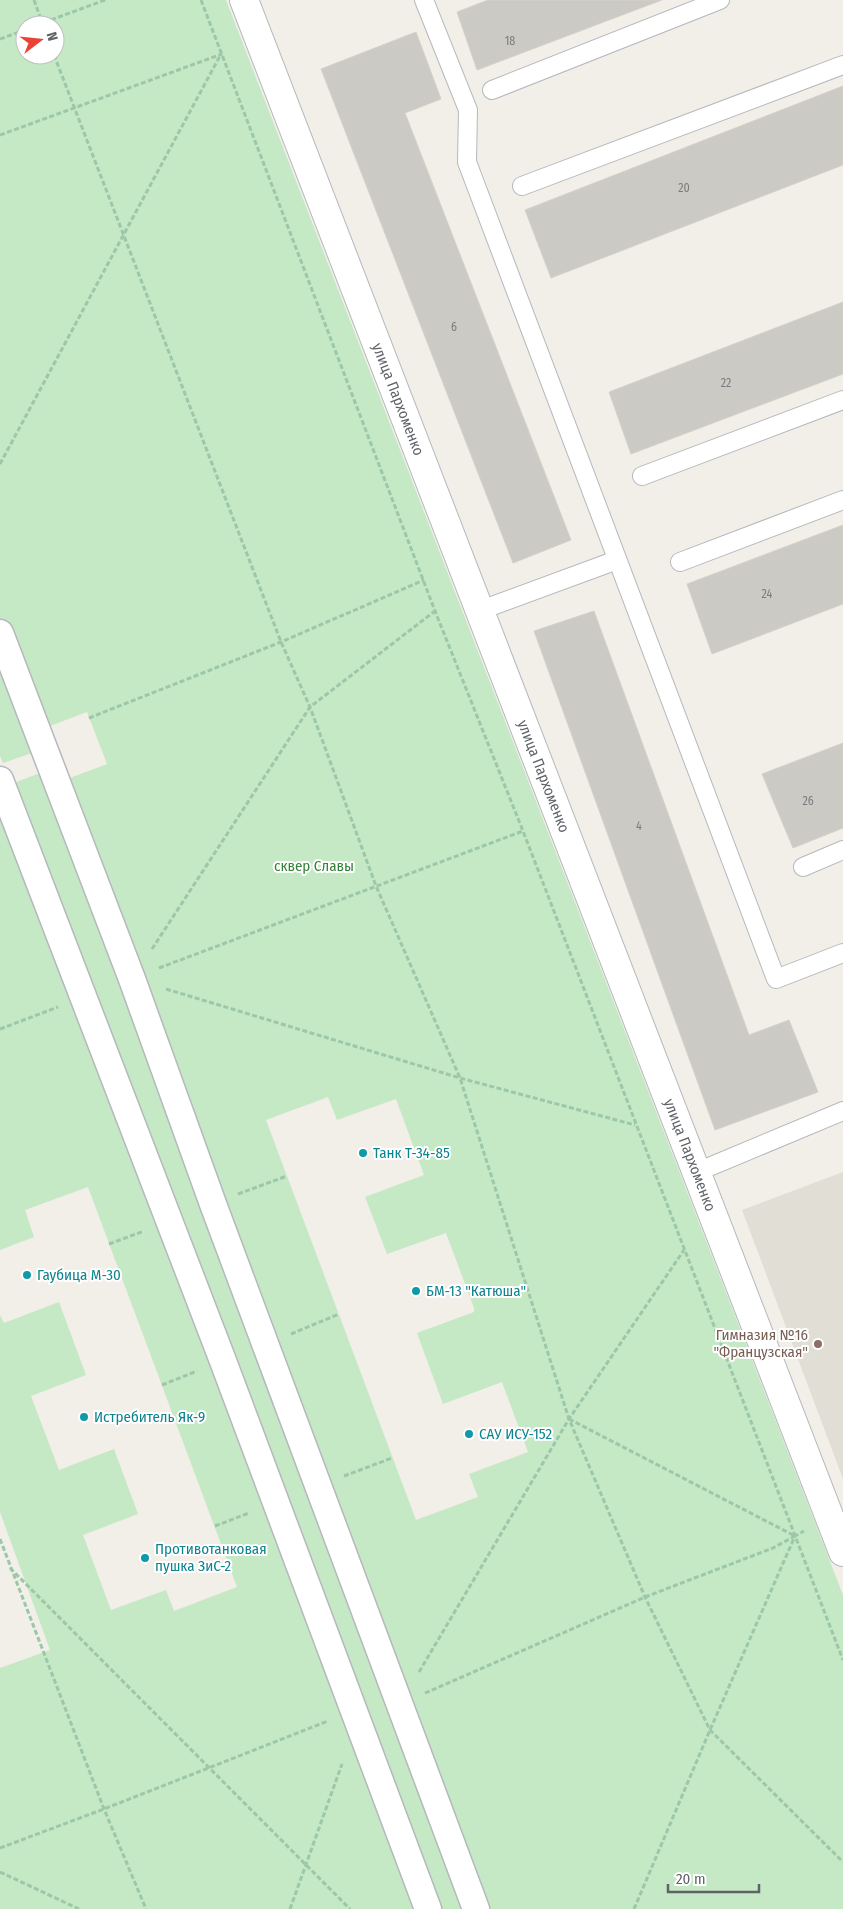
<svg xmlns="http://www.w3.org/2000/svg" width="843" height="1909" viewBox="0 0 843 1909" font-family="'Fira Sans Condensed',sans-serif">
<rect width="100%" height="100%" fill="#f1efe8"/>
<polygon fill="#e1ded6" points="843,1172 843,1479 742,1210"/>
<path fill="#c5e8c5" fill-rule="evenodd" d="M0,0H226L843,1595V1909H0V1668L50,1650L0,1512V1315L4,1323L59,1302L86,1375L31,1396L59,1470L114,1449L138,1514L83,1535L111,1610L166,1590L174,1611L237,1587L88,1187L25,1210L34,1237L0,1250V807L11,784L40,773L46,787L107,764L87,712L26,735L32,753L3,763L0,756ZM25,25H55V55H25ZM328,1097L337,1120L396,1099L424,1175L365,1197L387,1254L446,1233L474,1308V1312L417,1333L443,1404L502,1382L528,1452L469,1474L478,1497L416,1520L266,1120Z"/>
<g fill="#cccac5" stroke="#d6d1c6">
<polygon points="488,0 662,0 477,70 457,12"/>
<polygon points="416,32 441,99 405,113 571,540 513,563 321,69"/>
<polygon points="843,86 843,165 551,278 525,210"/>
<polygon points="843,302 843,374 631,454 609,392"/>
<polygon points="843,525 843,604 712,654 687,584"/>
<polygon points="594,611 749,1035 789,1020 818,1092 715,1130 534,631"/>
<polygon points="843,743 843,828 793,848 762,774"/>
</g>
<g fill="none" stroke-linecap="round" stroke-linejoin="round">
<defs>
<g id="service">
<polyline points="424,0 468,110 467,162 776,979 843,953"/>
<polyline points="492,90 720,0"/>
<polyline points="522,186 843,65"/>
<polyline points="642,476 843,400"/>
<polyline points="680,562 843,500"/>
<polyline points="481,610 617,560"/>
<polyline points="803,867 843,850"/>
<polyline points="697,1172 843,1111"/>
</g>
<g id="pedestrian">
<polyline points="0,633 132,979 213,1204 476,1909"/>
<polyline points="0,780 223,1361 428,1909"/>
</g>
<g id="tertiary">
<path id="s1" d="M244,0L843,1552"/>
</g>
</defs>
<use href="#service" stroke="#b5b8bc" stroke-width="20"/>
<use href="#pedestrian" stroke="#b5b8bc" stroke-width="29"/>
<use href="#tertiary" stroke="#b5b8bc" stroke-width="30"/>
<g stroke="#9cc7a9" stroke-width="3" stroke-dasharray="5 2.5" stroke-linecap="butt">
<polyline points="34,0 43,25"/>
<polyline points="201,0 435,611 523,831 843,1660"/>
<polyline points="37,25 105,0"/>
<polyline points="0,39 25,30"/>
<polyline points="54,55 281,642 310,707 376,886 460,1078 569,1419 645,1597 710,1730 843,1862"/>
<polyline points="0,135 222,54"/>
<polyline points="0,464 221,54"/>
<polyline points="89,718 281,642 424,580"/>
<polyline points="152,949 310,707 435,611"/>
<polyline points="159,968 523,831"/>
<polyline points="166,989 460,1078 635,1125"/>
<polyline points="0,1029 58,1007"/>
<polyline points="238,1194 287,1176"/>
<polyline points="109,1244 144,1231"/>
<polyline points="291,1334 339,1314"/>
<polyline points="162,1385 197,1371"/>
<polyline points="569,1419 795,1536"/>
<polyline points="344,1476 392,1458"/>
<polyline points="215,1526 249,1513"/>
<polyline points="0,1539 104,1809 146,1909"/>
<polyline points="10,1568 350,1909"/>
<polyline points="419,1672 569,1419 684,1250"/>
<polyline points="425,1693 645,1597 773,1548 795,1536"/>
<polyline points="0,1848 104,1809 328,1721"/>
<polyline points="0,1872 79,1909"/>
<polyline points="290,1909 342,1764"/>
<polyline points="634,1909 710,1730 795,1536 804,1531"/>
</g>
<use href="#service" stroke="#fff" stroke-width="18"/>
<use href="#pedestrian" stroke="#fff" stroke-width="26"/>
<use href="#tertiary" stroke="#fff" stroke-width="28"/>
</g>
<g fill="#0f9aa8" stroke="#fff" stroke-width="2">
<circle cx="363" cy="1153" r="5"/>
<circle cx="27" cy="1275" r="5"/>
<circle cx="416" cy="1291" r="5"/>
<circle cx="84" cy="1417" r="5"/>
<circle cx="469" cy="1434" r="5"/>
<circle cx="145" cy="1558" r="5"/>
</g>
<circle fill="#8d6e63" stroke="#fff" stroke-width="2" cx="818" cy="1344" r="5"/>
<g text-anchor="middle" stroke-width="4" stroke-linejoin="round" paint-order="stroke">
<g font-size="12" fill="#7a7d7f">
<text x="510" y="45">18</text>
<text x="684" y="192">20</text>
<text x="454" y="331">6</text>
<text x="726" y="387">22</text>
<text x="767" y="598">24</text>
<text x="808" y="805">26</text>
<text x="639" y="830">4</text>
</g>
<g font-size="15" fill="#5f6368" stroke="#fff">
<text dy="5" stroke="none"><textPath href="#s1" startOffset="428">улица Пархоменко</textPath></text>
<text dy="5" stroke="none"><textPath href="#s1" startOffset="832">улица Пархоменко</textPath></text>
<text dy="5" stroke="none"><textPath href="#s1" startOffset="1238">улица Пархоменко</textPath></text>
</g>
<g font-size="15" fill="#348238" stroke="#fff">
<text x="314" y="871">сквер Славы</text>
</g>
<g font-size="15" fill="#0d838f" stroke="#fff" text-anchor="start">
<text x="373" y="1158">Танк Т-34-85</text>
<text x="37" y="1280">Гаубица М-30</text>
<text x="426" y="1296">БМ-13 "Катюша"</text>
<text x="94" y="1422">Истребитель Як-9</text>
<text x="479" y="1439">САУ ИСУ-152</text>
<text x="155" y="1554">Противотанковая<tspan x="155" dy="17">пушка ЗиС-2</tspan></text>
</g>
<g font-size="15" fill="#785e54" stroke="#fff" text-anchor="end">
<text x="808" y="1340">Гимназия №16<tspan x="808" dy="17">"Французская"</tspan></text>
</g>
</g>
<g transform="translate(40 40) rotate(74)"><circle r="24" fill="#ffffff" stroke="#bfc1c3"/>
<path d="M0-4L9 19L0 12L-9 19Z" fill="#ea4335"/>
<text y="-8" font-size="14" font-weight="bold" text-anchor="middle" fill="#5f6368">N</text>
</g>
<path d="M668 1884v8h91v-8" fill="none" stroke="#5f6368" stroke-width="2.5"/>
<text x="676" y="1884" font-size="15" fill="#5f6368" stroke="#ffffff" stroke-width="4" paint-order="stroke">20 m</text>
</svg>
